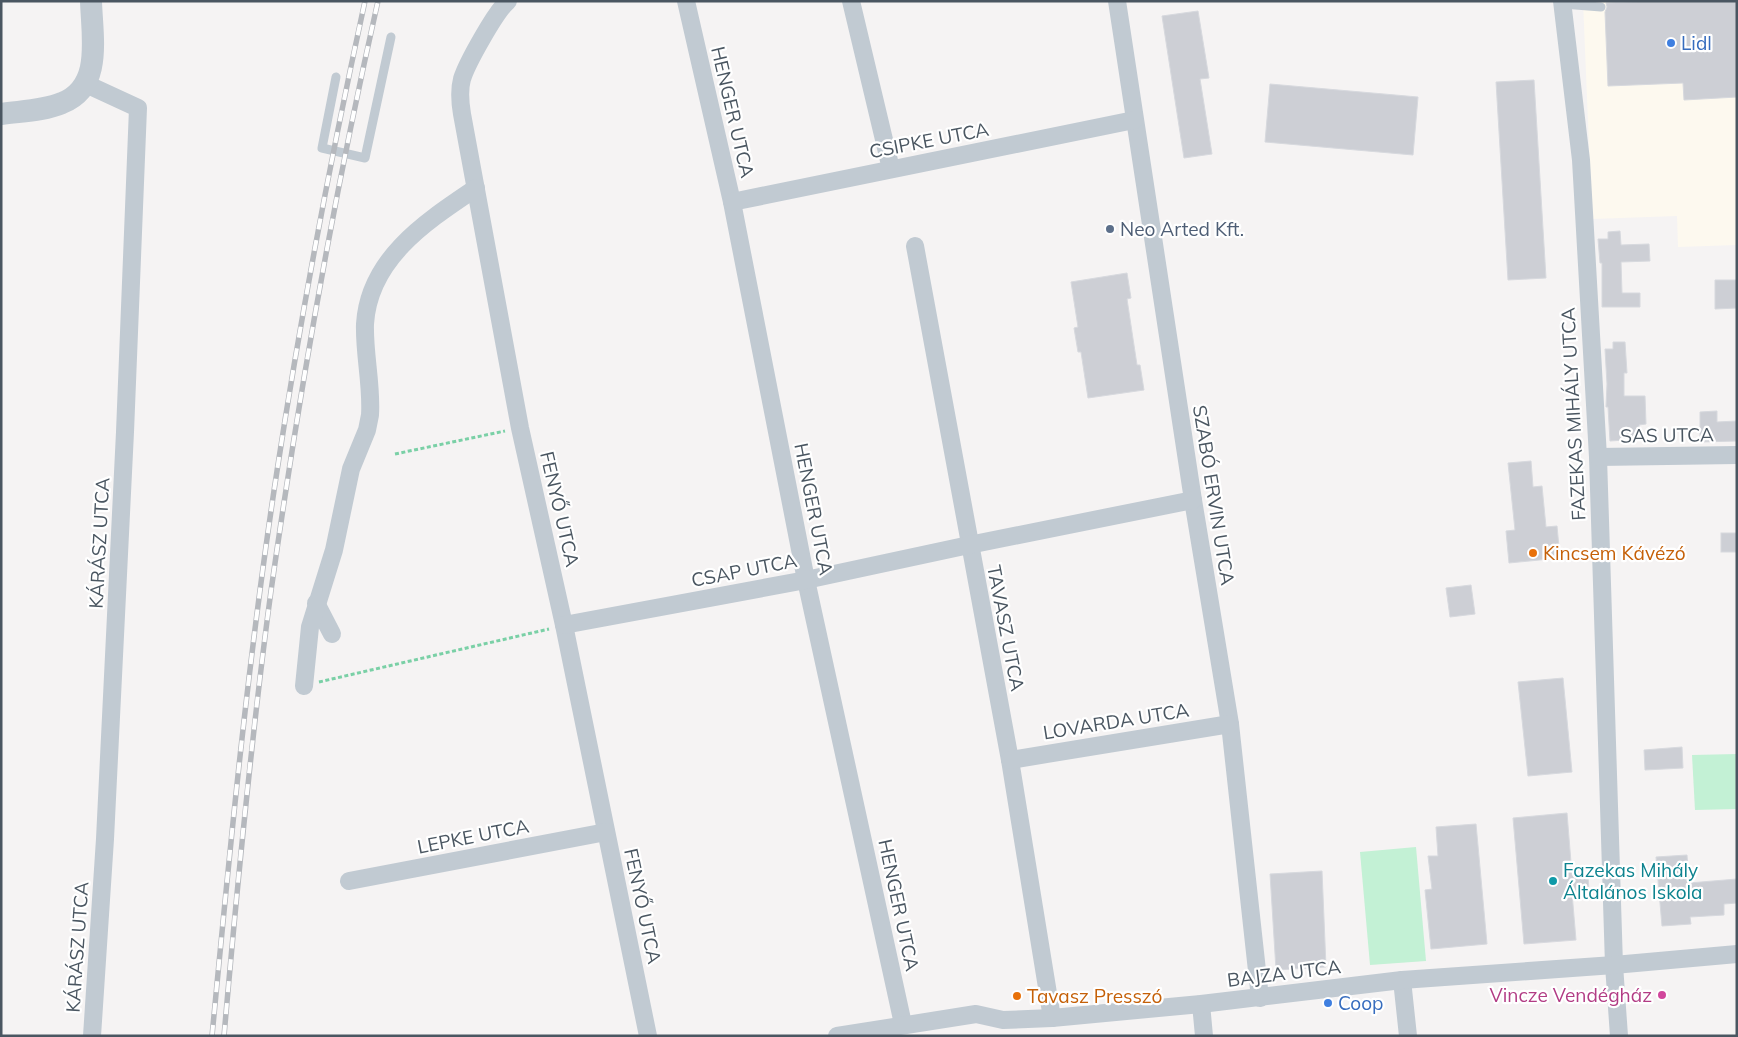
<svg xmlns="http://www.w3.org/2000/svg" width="1738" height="1037" viewBox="0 0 1738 1037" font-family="Mulish,sans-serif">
<rect width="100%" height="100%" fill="#f5f3f3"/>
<polygon fill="#fdf9ef" points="1583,1 1737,1 1737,245 1678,247 1677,216 1592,219"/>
<g fill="#c3f1d5">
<polygon points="1737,754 1737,809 1695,810 1692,755"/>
<polygon points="1416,847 1426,961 1370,965 1360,852"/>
</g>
<g fill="#cdcfd5" stroke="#d7d9de">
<polygon points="1650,1 1737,1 1737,97 1684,100 1683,83 1608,86 1605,12 1607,7 1606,3"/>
<polygon points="1198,11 1209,78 1200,79 1212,154 1184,158 1162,16"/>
<polygon points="1534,80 1546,278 1508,280 1496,82"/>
<polygon points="1270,84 1418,97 1413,155 1265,142"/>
<polygon points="1620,231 1621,245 1649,244 1650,261 1621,262 1622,293 1640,293 1640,307 1602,307 1602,263 1600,263 1598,239 1608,239 1608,232"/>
<polygon points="1127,273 1131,298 1127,299 1137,365 1140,365 1144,390 1088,398 1081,352 1078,352 1074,328 1078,327 1071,282"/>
<polygon points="1715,280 1737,280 1737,308 1715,309"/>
<polygon points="1613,342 1625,342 1627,373 1624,373 1624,396 1645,396 1646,424 1639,425 1640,439 1610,441 1608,407 1606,407 1607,384 1605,349 1613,349"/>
<polygon points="1717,411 1717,422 1737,421 1737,441 1700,442 1700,412"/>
<polygon points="1531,461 1533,487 1542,486 1546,527 1557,526 1560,558 1509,563 1506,531 1515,530 1508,463"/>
<rect x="1721" y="533" width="16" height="19"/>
<polygon points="1471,585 1475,614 1450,617 1446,588"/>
<polygon points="1563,678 1572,772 1528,776 1518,682"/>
<polygon points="1682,747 1683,768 1645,770 1644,750"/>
<polygon points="1567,813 1572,875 1588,874 1589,892 1572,893 1576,940 1524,944 1513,818"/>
<polygon points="1476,824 1487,944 1431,949 1425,890 1432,889 1428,856 1438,856 1436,827"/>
<polygon points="1687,855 1689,883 1737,879 1737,903 1724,904 1724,915 1690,917 1691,924 1662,926 1656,857"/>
<polygon points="1322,871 1326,967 1276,970 1270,874"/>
</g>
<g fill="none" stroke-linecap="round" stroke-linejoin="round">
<g stroke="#7ad0a6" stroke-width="3" stroke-dasharray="4 2.5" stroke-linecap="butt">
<polyline points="395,454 505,431"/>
<polyline points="319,682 549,629"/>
</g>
<g stroke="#c1cad2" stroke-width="9">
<polyline points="1563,4 1601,7"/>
<polyline points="336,77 322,148 365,158 391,37"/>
</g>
<g stroke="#c1cad2" stroke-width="18">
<path d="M508,1C496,11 467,63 462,79C459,90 460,102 462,114L520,428L564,625L648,1036"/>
<polyline points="686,1 732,202 806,580 903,1024"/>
<polyline points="851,1 891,169"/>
<polyline points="1117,1 1193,500 1230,724 1260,998"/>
<polyline points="1562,1 1581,160 1598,457 1614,965 1619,1036"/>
<polyline points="86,84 138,108 125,432 105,839 92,1036"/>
<polyline points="732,202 1134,120"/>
<polyline points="915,246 1010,760 1052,1018"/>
<polyline points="1598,457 1737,455"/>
<polyline points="316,603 332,634"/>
<polyline points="564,625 806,580 969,545 1193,500"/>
<path d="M304,686L310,627L334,550L351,469L367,430L370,415C372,385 364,354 365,324C369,258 427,221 476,188"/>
<polyline points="1010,760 1230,724"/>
<polyline points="349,881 606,832"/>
<polyline points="1402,980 1408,1036"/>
<polyline points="1201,1004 1204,1036"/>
<polyline points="837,1036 976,1014 1003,1020 1052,1018 1201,1004 1402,980 1614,965 1737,954"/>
</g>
<path stroke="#c1cad2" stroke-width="22" d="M1,114C21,111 43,111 62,103C103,87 92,37 91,1"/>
<defs>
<g id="rail">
<path d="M212,1036C230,847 248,659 277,471C301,314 331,157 365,1"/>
<path d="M224,1036C237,887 251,739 271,591C299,393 334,196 378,1"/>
</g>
</defs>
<use href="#rail" stroke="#b5b8bd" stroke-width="5.5"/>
<use href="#rail" stroke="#fff" stroke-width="4" stroke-dasharray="11" stroke-linecap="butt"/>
</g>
<g fill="#3f7fe0" stroke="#fff" stroke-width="2">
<circle cx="1671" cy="43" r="5"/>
<circle cx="1328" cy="1003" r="5"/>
</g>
<circle fill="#5c6f8a" stroke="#fff" stroke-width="2" cx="1110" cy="229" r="5"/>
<g fill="#e8710a" stroke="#fff" stroke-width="2">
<circle cx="1533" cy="553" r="5"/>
<circle cx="1017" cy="996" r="5"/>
</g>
<circle fill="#0f9aa8" stroke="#fff" stroke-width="2" cx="1553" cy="881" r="5"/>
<circle fill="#d1479c" stroke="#fff" stroke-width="2" cx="1662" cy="995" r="5"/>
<g text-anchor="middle" stroke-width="4.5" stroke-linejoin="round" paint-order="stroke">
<g font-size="19" fill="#366cbe" stroke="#fff" text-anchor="start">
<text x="1681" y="50">Lidl</text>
<text x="1338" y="1010">Coop</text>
</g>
<g font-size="19" fill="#4a5661" stroke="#fff">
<text transform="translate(733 112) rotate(77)" y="7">HENGER UTCA</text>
<text transform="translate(929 140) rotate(-11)" y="7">CSIPKE UTCA</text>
<text transform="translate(1573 414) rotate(-93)" y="7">FAZEKAS MIHÁLY UTCA</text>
<text transform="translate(1667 435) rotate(-1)" y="7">SAS UTCA</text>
<text transform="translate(1214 495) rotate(81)" y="7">SZABÓ ERVIN UTCA</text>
<text transform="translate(560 509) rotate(77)" y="7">FENYŐ UTCA</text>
<text transform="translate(814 509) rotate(79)" y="7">HENGER UTCA</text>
<text transform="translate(99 543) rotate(-87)" y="7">KÁRÁSZ UTCA</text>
<text transform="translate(744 570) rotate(-11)" y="7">CSAP UTCA</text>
<text transform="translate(1006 628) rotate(79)" y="7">TAVASZ UTCA</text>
<text transform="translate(1116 721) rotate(-9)" y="7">LOVARDA UTCA</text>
<text transform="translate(473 836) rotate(-11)" y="7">LEPKE UTCA</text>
<text transform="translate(899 905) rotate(78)" y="7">HENGER UTCA</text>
<text transform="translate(643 906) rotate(78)" y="7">FENYŐ UTCA</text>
<text transform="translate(77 947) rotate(-86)" y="7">KÁRÁSZ UTCA</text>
<text transform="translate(1284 973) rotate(-7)" y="7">BAJZA UTCA</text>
</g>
<g font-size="19" fill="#4e5e75" stroke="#fff" text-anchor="start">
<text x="1120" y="236">Neo Arted Kft.</text>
</g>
<g font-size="19" fill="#c56008" stroke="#fff" text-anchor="start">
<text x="1543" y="560">Kincsem Kávézó</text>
<text x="1027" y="1003">Tavasz Presszó</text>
</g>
<g font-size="19" fill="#0d838f" stroke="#fff" text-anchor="start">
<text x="1563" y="877">Fazekas Mihály<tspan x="1563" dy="22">Általános Iskola</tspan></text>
</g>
<g font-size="19" fill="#b23c85" stroke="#fff" text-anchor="end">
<text x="1652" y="1002">Vincze Vendégház</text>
</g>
</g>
<rect width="1738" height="1037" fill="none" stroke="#4a5661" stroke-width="5"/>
</svg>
